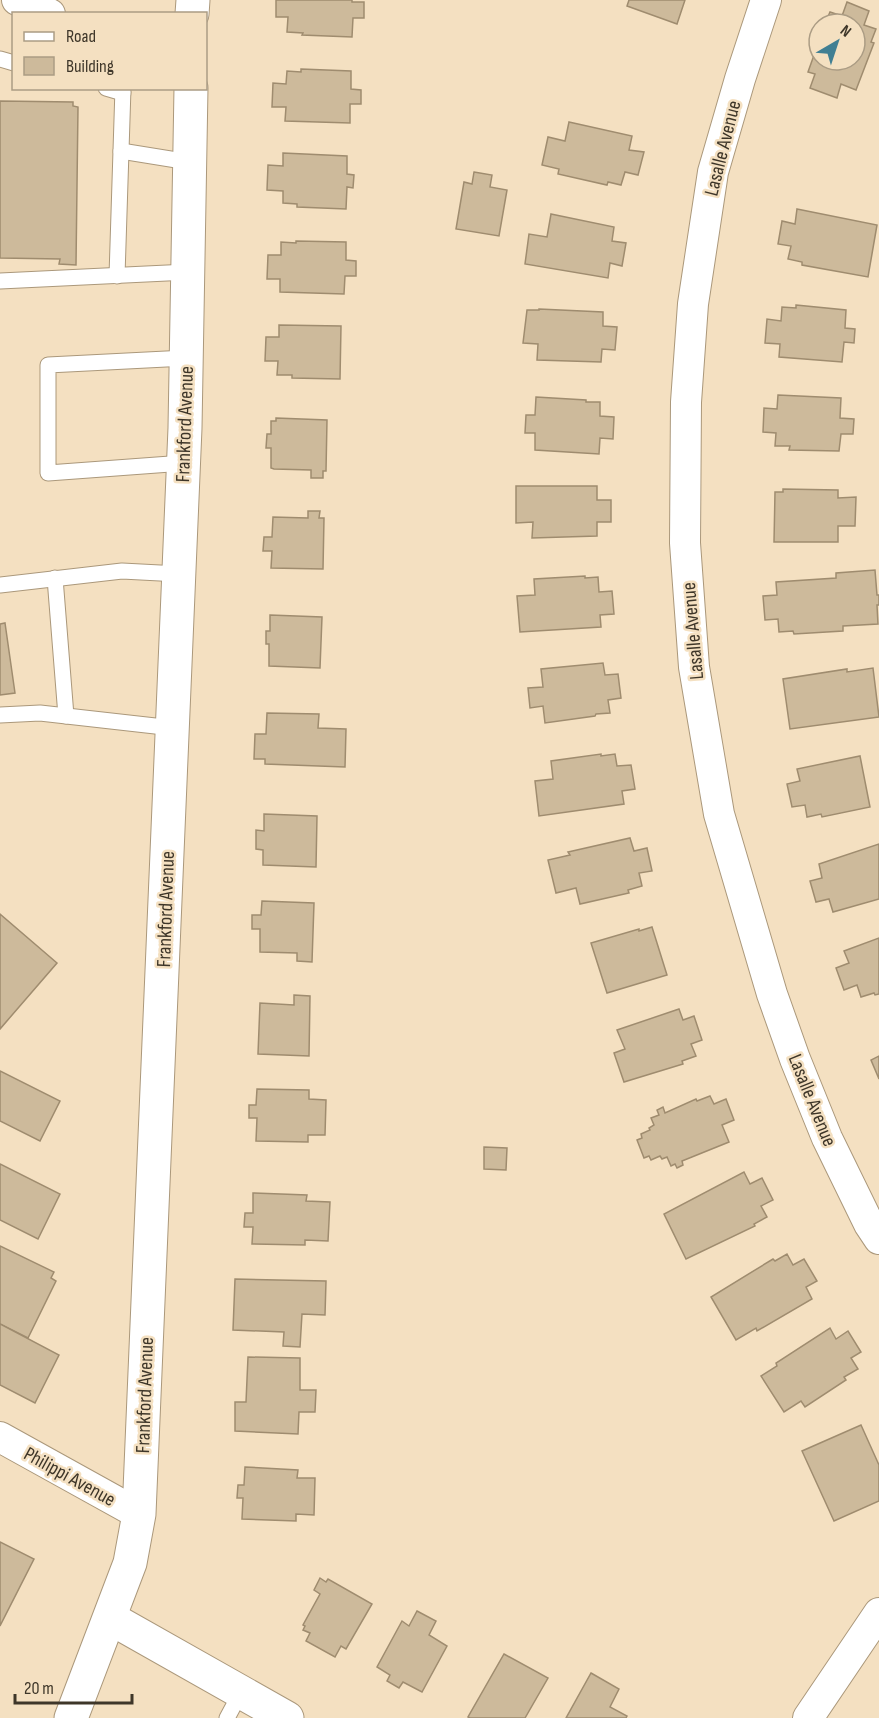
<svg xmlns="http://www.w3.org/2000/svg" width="879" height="1718" viewBox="0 0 879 1718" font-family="'Sofia Sans Condensed',sans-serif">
<rect width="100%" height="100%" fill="#f4e0c1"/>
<g fill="#cdba9b" stroke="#9f8c6f" stroke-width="1.5">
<polygon points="276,0 352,0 352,2 364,2 364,18 353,18 352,37 302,35 303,33 287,32 288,17 276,17"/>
<polygon points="629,0 685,0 677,24 627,6"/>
<polygon points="847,2 869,11 864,25 876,29 871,42 874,43 856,90 841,84 837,98 810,88 815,74 808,72 819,41 819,60 855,60 855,24 825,24 830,12 842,16"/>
<polygon points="301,69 351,71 351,89 361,90 361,104 350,104 350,123 285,121 286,107 272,107 273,83 286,84 287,71 301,72"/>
<polygon points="0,101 73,102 73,106 78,107 76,265 59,264 60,259 0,258"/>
<polygon points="569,122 632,136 629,150 644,152 638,175 625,172 621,185 608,182 607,185 558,174 559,169 542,165 548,137 565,141"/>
<polygon points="283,153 347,156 347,174 354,175 353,188 347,187 346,209 297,207 297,204 283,203 283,191 267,190 268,165 283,166"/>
<polygon points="474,172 492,175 490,187 507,190 499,236 456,229 464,182 472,184"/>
<polygon points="797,209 877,225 868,277 802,265 802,262 788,259 791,246 778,244 782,221 795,224"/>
<polygon points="551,214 614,227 612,241 626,243 622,266 610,263 608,278 525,264 529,234 547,237"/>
<polygon points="296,241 346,242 346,260 356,261 356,276 345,276 344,294 280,292 280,279 267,279 268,255 281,255 281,242 296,243"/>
<polygon points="796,305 846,310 845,328 855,329 854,343 844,342 842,362 779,357 780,344 765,343 767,319 781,321 782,307 796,308"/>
<polygon points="539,309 603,312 603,326 617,327 615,350 602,349 601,362 537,360 538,344 523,343 527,310 539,310"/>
<polygon points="279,325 341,326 340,379 292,378 292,375 277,375 278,361 265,361 266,337 279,337"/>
<polygon points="778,395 841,398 840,418 854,419 853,434 841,434 839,451 789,450 790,446 775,446 776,433 763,432 764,408 777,409"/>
<polygon points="536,397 586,400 586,402 600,402 600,416 614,417 613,439 600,438 599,454 535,450 535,433 525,433 526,415 535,415"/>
<polygon points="276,418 327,420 326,471 323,471 323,478 311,478 311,470 274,469 271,468 271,448 266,448 267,434 271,434 271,421 276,421"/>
<polygon points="516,486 597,486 597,500 611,500 611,522 597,522 597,536 532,538 533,522 516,523"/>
<polygon points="783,489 838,490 838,498 856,497 855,526 838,526 838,542 774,542 775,492 783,492"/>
<polygon points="308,511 320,511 319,518 324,518 323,569 271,568 272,551 263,551 264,537 272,537 273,517 308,518"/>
<polygon points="875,570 877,595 879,595 879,605 877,605 878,624 843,626 843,631 794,634 793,631 779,632 778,619 765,620 763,596 777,595 776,582 836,578 836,573"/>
<polygon points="585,576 585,578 598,577 599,592 612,591 614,614 600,615 601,627 520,632 517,596 535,595 534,579"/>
<polygon points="270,615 322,617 320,668 269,666 269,644 266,644 266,631 270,631"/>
<polygon points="5,623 15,693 0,695 0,624"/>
<polygon points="603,663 605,675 618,674 621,698 608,700 610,713 596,714 595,716 545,723 543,706 530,708 528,688 543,687 541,669"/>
<polygon points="873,668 879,717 790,729 783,679 847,669 847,672"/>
<polygon points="267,713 319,714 318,728 346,729 345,767 265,764 265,759 254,759 255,734 266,734"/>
<polygon points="601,754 601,756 615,754 617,766 631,765 635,789 622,791 624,804 539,816 535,781 553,779 551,761"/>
<polygon points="860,756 870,807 822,817 821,814 807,817 805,805 792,807 787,784 800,781 797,769"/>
<polygon points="264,814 317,816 316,867 263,865 263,850 256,849 256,830 264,831"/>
<polygon points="630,838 634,851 647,848 652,871 639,873 642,886 628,890 629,893 580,904 576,888 556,893 548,860 570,855 568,852"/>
<polygon points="879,844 879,899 833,912 829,899 816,902 810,881 822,878 819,864"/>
<polygon points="262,901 314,903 312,962 297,961 297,953 260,952 260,929 252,929 252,915 261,915"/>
<polygon points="0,914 57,963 0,1029"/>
<polygon points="652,927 667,975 607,993 591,943 639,929 639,931"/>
<polygon points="879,938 879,994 875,995 874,993 861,997 857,985 844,990 836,968 849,963 844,951"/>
<polygon points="294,995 310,996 309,1056 258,1054 260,1003 294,1005"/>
<polygon points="679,1009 683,1020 694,1016 702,1040 691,1044 696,1056 682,1061 683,1064 624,1082 614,1053 625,1049 617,1030"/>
<polygon points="879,1056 879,1079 871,1060"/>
<polygon points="0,1071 60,1101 40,1141 0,1121"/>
<polygon points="257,1089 309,1090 309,1099 326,1100 325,1135 308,1135 308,1142 256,1141 257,1118 249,1118 249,1105 256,1105"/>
<polygon points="710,1096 714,1104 726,1099 734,1120 722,1125 729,1142 682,1161 683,1165 677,1168 675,1164 671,1166 667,1157 662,1159 660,1156 651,1160 649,1156 644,1158 637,1140 642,1138 641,1134 650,1130 649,1128 654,1125 651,1118 659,1115 657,1110 663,1107 665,1113 696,1099 697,1101"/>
<polygon points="484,1147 507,1148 506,1170 484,1169"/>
<polygon points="0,1164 60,1194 38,1239 0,1220"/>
<polygon points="744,1172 750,1184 762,1178 773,1200 761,1206 767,1217 754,1224 755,1226 686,1259 664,1214"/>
<polygon points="253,1193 307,1195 306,1201 330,1202 328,1241 305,1240 305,1245 252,1244 253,1227 244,1227 245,1213 253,1213"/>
<polygon points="0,1246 54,1272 51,1278 56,1281 28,1338 0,1324"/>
<polygon points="787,1254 793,1265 804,1259 817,1281 806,1287 812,1299 757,1331 756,1328 736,1340 711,1297 773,1259 775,1261"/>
<polygon points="235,1279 326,1281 325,1315 302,1314 300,1347 283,1346 284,1332 233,1330"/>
<polygon points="0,1324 59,1355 35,1403 0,1385"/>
<polygon points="830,1328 836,1339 848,1331 861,1352 851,1358 858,1369 844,1377 846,1380 805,1407 801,1401 784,1412 761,1376 777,1366 776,1363"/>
<polygon points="248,1357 300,1358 300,1390 316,1390 315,1412 299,1412 298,1434 235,1431 235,1402 246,1402"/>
<polygon points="861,1425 879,1465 879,1501 834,1521 802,1451"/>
<polygon points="245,1467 298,1470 297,1478 315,1478 314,1515 296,1514 296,1521 242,1519 243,1498 237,1498 238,1485 244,1485"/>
<polygon points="0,1542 34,1559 0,1626"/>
<polygon points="320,1578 326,1582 328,1579 372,1604 346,1649 341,1646 335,1657 306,1641 310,1633 303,1630 305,1626 303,1625 320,1594 314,1590"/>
<polygon points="417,1611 436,1621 429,1635 447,1646 422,1692 403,1682 399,1688 387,1681 390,1675 377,1667 402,1621 409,1626"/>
<polygon points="504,1654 548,1678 525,1718 470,1718 468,1717"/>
<polygon points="591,1673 619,1689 610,1707 627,1716 626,1718 566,1718"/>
</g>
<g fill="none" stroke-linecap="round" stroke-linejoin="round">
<defs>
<g id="service">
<polyline points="0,59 14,63"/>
<polyline points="106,88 123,93"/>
<polyline points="121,151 189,162"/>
<polyline points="117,276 123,88"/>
<polyline points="0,281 188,272"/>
<polyline points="184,463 48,473 48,365 186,358"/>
<polyline points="55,578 66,716"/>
<polyline points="0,585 122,571 179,574"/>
<polyline points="0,715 40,713 173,728"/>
<polyline points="227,1718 241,1692"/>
</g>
<g id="minor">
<polyline points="17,0 50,14"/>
<polyline points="766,0 740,79 713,172 693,304 686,402 685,543 694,667 719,814 772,994 795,1059 827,1138 869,1224 879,1239"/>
<polyline points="0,1437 139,1514"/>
<polyline points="808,1718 879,1613"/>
</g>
<g id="tertiary">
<polyline points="192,14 193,0"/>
<polyline points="110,1618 287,1718"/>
<polyline points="71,1718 130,1563 139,1514 185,428 191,88"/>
</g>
</defs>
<use href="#service" stroke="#ab987b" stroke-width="17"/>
<use href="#minor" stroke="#ab987b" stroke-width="32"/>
<use href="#tertiary" stroke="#ab987b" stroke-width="35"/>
<use href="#service" stroke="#fff" stroke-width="15"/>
<use href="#minor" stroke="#fff" stroke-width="30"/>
<use href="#tertiary" stroke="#fff" stroke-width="33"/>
</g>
<g text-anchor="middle" stroke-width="5" stroke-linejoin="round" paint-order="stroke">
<g font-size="20" fill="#3e3629" stroke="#f4e0c1">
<text transform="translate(722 148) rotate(-76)" y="7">Lasalle Avenue</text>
<text transform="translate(184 424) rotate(-88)" y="7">Frankford Avenue</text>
<text transform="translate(692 631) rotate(-95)" y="7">Lasalle Avenue</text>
<text transform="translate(165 909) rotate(-88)" y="7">Frankford Avenue</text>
<text transform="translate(813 1100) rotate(68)" y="7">Lasalle Avenue</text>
<text transform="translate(144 1395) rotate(-88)" y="7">Frankford Avenue</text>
<text transform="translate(70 1476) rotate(29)" y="7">Philippi Avenue</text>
</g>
</g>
<rect x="12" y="12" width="195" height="78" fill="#f4e0c1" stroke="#ab9c84" stroke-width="1.5"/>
<rect x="24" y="32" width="30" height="9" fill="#ffffff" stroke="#ab9c84" stroke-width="1.5"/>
<text x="66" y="42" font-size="18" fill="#3e3629">Road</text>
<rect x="24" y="57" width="30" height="18" fill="#cdba9b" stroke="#ab9c84" stroke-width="1.5"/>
<text x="66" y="72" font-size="18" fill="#3e3629">Building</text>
<g transform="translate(837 42) rotate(39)"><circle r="28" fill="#f4e0c1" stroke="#ab9c84" stroke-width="1.5"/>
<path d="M0-4.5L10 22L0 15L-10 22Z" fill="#407f93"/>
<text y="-9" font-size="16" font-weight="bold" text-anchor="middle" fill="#3e3629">N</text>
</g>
<path d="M15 1694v9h117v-9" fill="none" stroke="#3e3629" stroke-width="3"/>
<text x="24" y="1694" font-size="18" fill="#3e3629" stroke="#f4e0c1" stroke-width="4.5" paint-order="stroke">20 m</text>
</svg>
